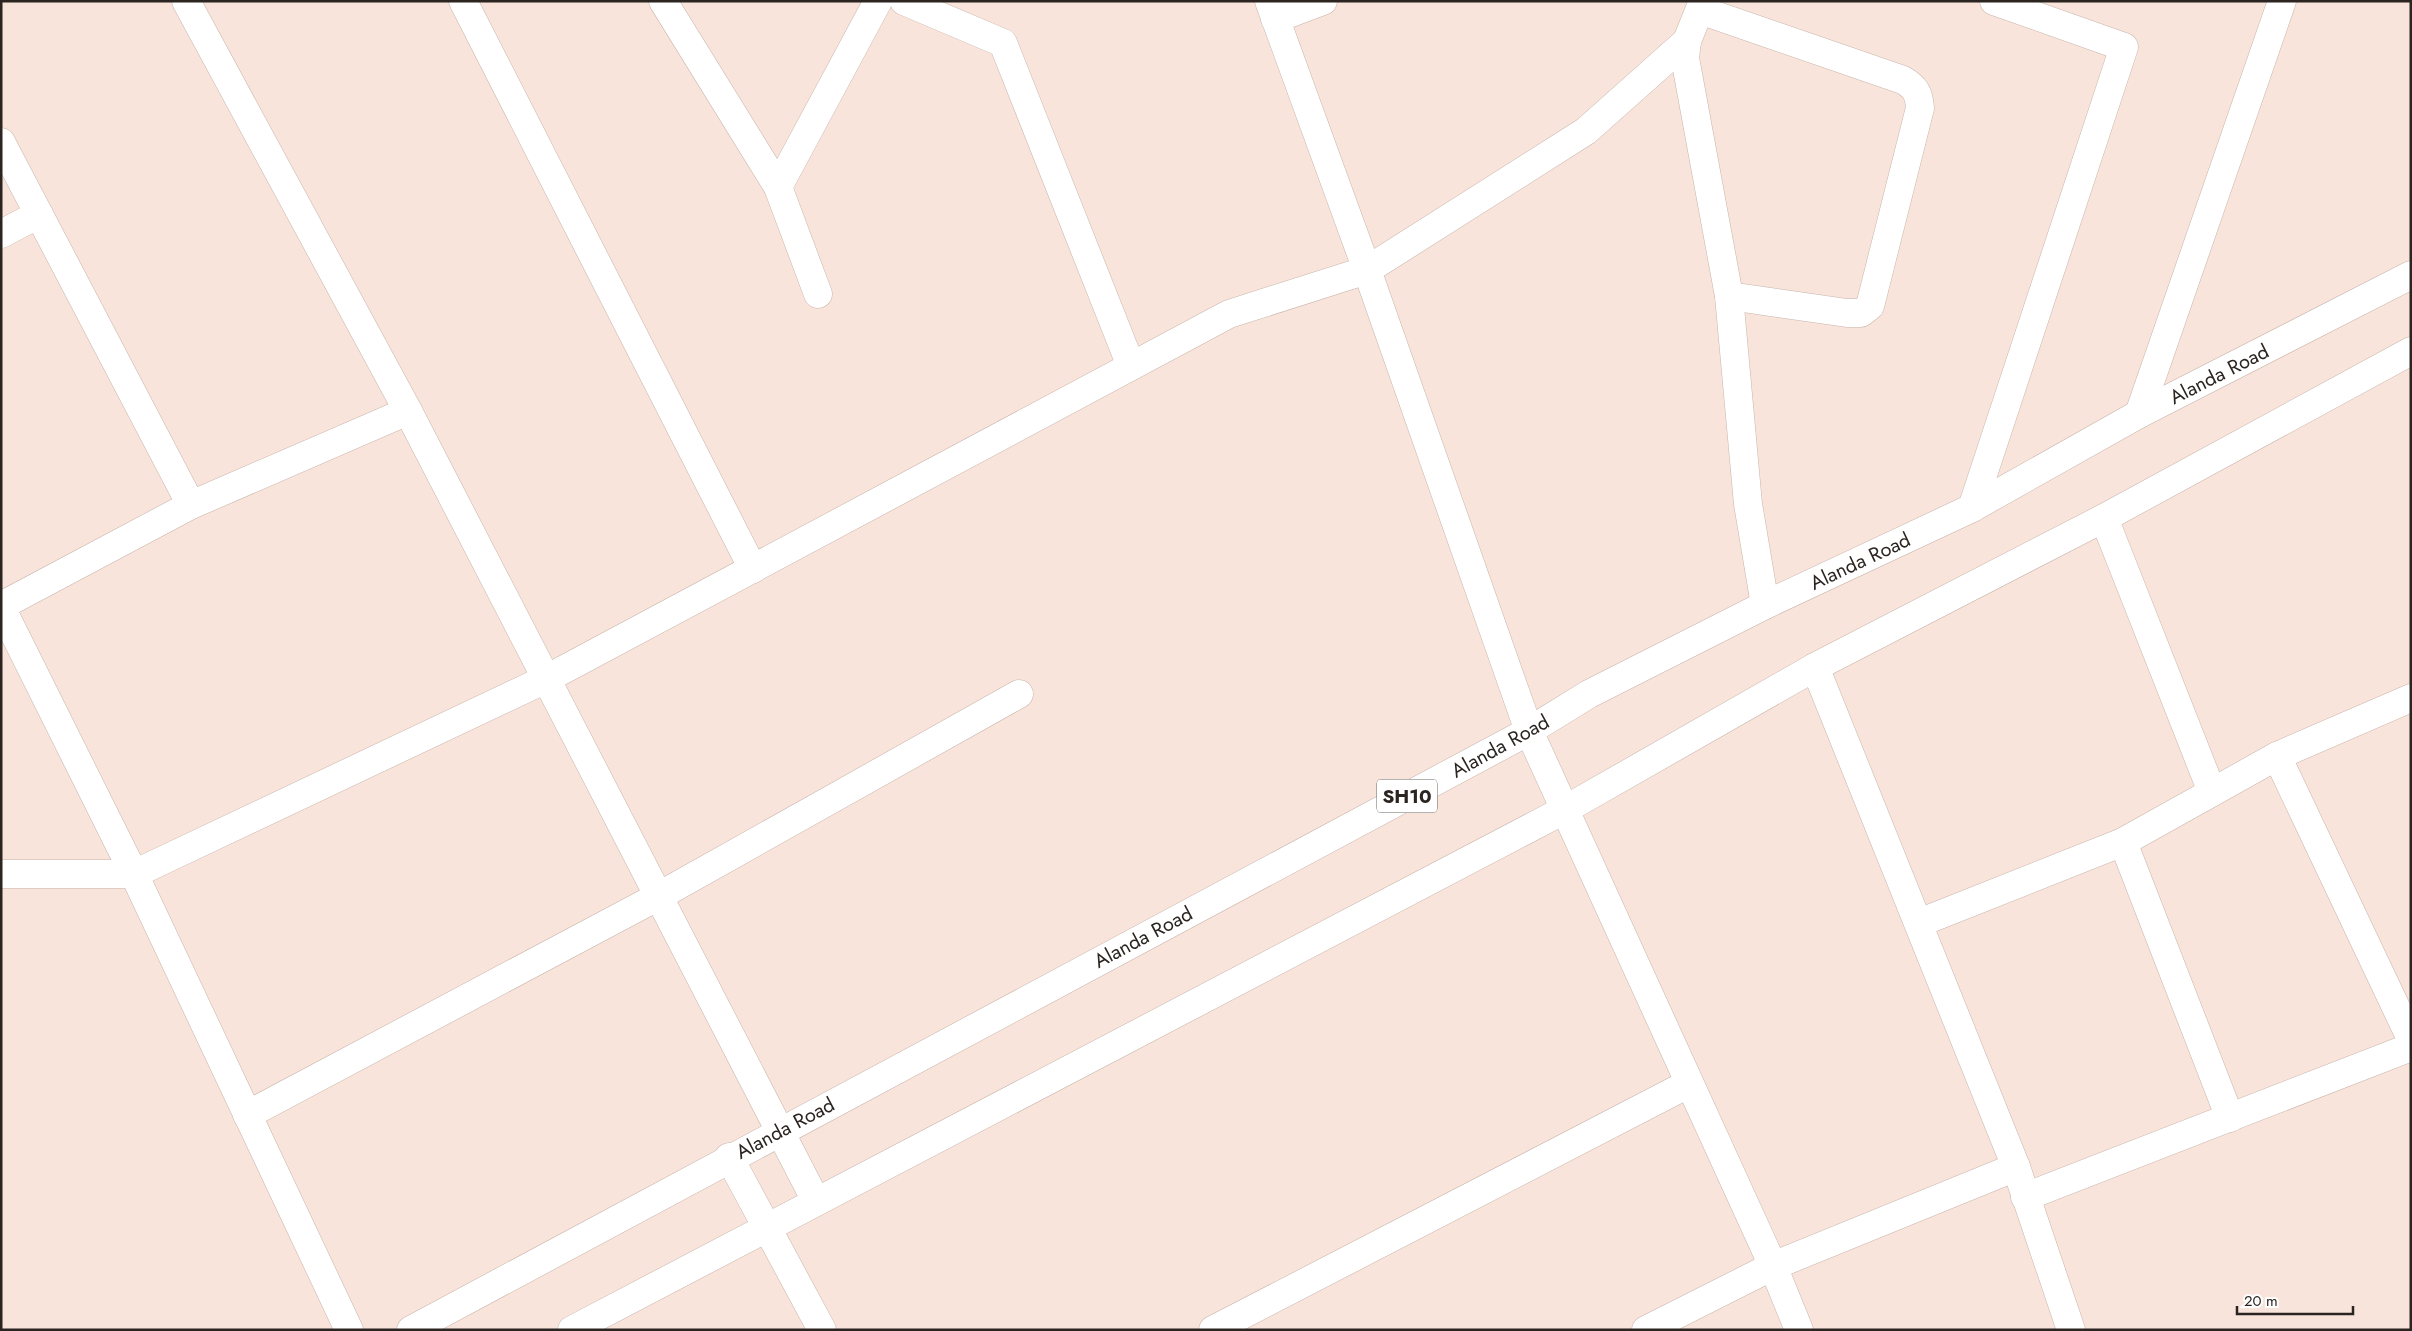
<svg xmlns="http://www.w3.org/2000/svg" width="2412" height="1331" viewBox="0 0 2412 1331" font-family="Jost,sans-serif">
<rect width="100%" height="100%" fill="#f8e4da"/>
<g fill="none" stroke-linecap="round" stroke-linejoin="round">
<defs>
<g id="minor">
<polyline points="186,1 408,411 816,1201"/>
<polyline points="463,1 753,569"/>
<polyline points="663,1 778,187 878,1"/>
<polyline points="904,1 1003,43 1131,366"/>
<polyline points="1269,1 1367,270 1529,731 1773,1266 1799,1330"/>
<path d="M1700,10L1903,80C1915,87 1919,93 1920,108L1870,306L1861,313H1847L1729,296"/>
<polyline points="1275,19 1323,1"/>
<polyline points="1,142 191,505 408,411"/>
<polyline points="778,187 818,294"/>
<polyline points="1,234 39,214"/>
<polyline points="2139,414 2282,1"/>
<polyline points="1972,508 2124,47 1994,1"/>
<polyline points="2104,518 2212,792"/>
<polyline points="1,606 191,505"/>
<polyline points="1,607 134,874 349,1330"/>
<polyline points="2277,756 2411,1039"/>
<polyline points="2123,842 2230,1118"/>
<polyline points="1,874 134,874 548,678 1229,314 1367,270 1586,131 1687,41"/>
<polyline points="1919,923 2123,842 2277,756 2411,698"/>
<polyline points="247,1115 659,896 1019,694"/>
<polyline points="729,1157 822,1330"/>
<polyline points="2025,1197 2411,1047"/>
<polyline points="1213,1330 1688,1084"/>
<polyline points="1646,1330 1773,1266 2016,1167"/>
</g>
<g id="tertiary">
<polyline points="1703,1 1687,41 1685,58 1729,296 1748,504 1765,605"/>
<polyline points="1815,667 2016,1167 2071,1330"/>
</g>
<g id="primary">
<polyline points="411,1330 1529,731 1589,694 1765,605 1972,508 2139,414 2411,275"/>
<polyline points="572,1330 1566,809 1815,667 2104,518 2411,351"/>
</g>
</defs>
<use href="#minor" stroke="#c8b5ab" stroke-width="29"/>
<use href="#tertiary" stroke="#c8b5ab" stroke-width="29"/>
<use href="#primary" stroke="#c8b5ab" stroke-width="29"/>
<use href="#minor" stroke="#fff" stroke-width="28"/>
<use href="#tertiary" stroke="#fff" stroke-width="28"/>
<use href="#primary" stroke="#fff" stroke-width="28"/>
</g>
<g text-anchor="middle" stroke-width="4.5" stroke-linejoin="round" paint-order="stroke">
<rect fill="#fff" stroke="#6b6664" stroke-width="1" x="1377" y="779.5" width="60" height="33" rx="4"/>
<g font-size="19" font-weight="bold" fill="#2b2421">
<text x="1407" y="803">SH10</text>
</g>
<g font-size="20" fill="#2b2421" stroke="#fff">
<text transform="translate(2219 374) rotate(-27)" y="7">Alanda Road</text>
<text transform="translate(1860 561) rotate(-25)" y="7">Alanda Road</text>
<text transform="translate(1500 746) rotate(-29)" y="7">Alanda Road</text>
<text transform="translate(1143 937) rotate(-28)" y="7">Alanda Road</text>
<text transform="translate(785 1128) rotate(-28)" y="7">Alanda Road</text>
</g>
</g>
<rect width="2412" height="1331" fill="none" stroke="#2b2421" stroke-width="5"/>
<path d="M2237 1306v8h116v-8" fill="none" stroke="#2b2421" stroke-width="2.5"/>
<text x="2244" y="1306" font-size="15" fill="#2b2421" stroke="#ffffff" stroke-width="4" paint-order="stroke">20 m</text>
</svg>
